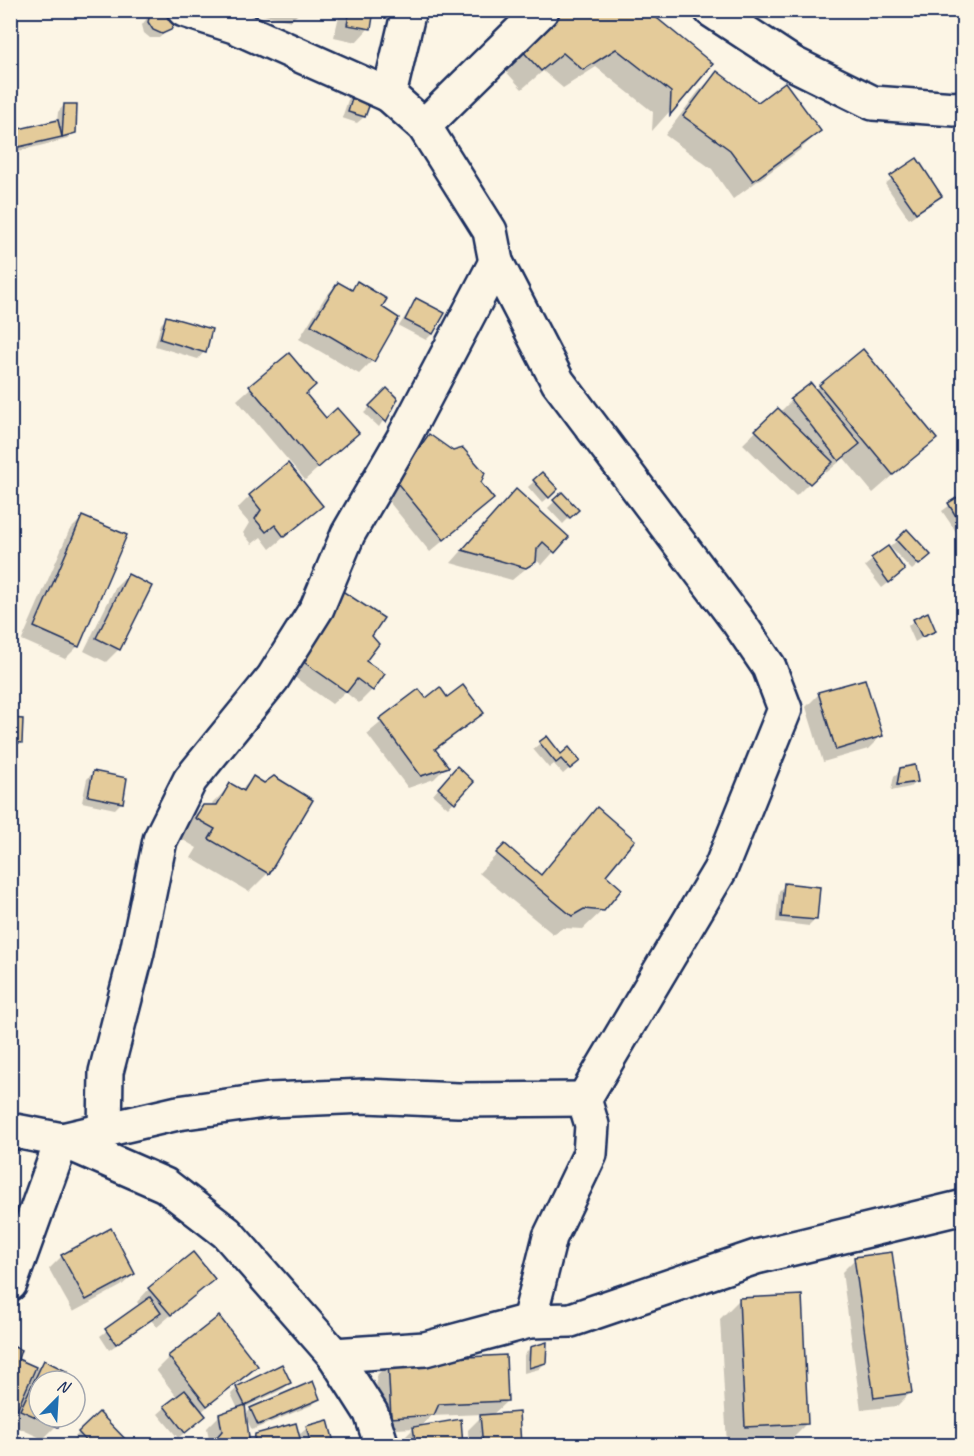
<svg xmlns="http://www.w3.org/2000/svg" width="974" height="1456" viewBox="0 0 974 1456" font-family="Caveat,sans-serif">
<rect width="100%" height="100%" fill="#fcf5e5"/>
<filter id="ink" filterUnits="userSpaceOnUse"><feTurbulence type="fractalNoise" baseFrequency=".0167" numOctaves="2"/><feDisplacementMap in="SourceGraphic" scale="12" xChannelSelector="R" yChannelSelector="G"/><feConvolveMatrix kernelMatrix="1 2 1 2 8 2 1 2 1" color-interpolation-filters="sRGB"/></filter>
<g filter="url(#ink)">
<g fill="#0003">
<polygon points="153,10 166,32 159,38 150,38 144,33 142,25"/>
<polygon points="243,10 302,10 291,21"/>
<polygon points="332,10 373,10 369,28 356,42 334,37 340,12"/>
<polygon points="558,10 711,65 652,131 653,112 596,67 563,88 543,71 522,89 501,66"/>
<polygon points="953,10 964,10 964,22"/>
<polygon points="717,73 758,104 819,131 800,150 733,199 712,169 665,135 698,92"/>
<polygon points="354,94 364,117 357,123 342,118 348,100"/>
<polygon points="64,105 74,132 68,139 10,153 10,133 57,122 58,112"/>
<polygon points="916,160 940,196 909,219 885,184"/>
<polygon points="357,283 380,308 372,361 359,374 299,339 325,297 338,284 350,291"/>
<polygon points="416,300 432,334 426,340 399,326"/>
<polygon points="167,318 204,352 198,359 155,346 161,324"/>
<polygon points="862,351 935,439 873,493 844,458 826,473 823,469 796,496 743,444 778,410 780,412 791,401 815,390"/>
<polygon points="288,355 304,395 325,421 357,433 305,480 237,400"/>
<polygon points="387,390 396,400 379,427 364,413"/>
<polygon points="430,436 492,499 430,552 386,498 394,480"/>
<polygon points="542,474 550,496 542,503 528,487"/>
<polygon points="562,494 577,510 563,524 548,508"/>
<polygon points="964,495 964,529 957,533 942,511"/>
<polygon points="250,496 321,506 270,549 261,537 252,544 243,533 249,523 237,509"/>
<polygon points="503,504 567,537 542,565 536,560 512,580 451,563"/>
<polygon points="82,518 78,646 65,659 22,640 69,531"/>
<polygon points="907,531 929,555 912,570 890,547"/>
<polygon points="887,548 897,576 882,588 865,566"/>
<polygon points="128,575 119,649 106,662 84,651 115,588"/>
<polygon points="320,606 370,636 364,661 372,690 359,703 345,692 332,704 286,671"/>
<polygon points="914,620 934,630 915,642 908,626"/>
<polygon points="419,691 425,700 447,699 482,713 435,751 447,766 434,779 408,788 367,734"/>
<polygon points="819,694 881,736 868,749 823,762 806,707"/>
<polygon points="10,720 21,742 14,748 10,748"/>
<polygon points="547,738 561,756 578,761 563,774 554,764 549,768 533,749"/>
<polygon points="901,770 917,781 910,787 891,791 894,776"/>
<polygon points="93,773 126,779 121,803 115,809 82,802 87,779"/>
<polygon points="451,774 472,782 448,808 433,795"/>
<polygon points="253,778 268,873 249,892 191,858 197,848 178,837 185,825 204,806 210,806 231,785 240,791"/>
<polygon points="597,810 604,875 603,910 583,929 563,928 553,934 479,873 505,846 540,875"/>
<polygon points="785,885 816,919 809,926 776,922 779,891"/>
<polygon points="62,1256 134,1274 121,1286 73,1312 49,1269"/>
<polygon points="855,1259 910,1393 897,1406 861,1410 842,1272"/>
<polygon points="213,1279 157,1327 151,1320 109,1350 100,1336 140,1306 137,1302 149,1289"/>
<polygon points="739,1300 807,1423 788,1442 727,1445 720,1319"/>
<polygon points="10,1347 16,1359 30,1376 44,1362 61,1381 39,1381 39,1417 61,1417 56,1426 43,1439 10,1424 14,1412 10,1415"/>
<polygon points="531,1348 545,1363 539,1369 524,1373 524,1355"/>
<polygon points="169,1357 256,1366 201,1412 198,1422 178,1438 158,1414 177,1397 156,1370"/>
<polygon points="389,1363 507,1401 491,1416 520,1446 469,1446 468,1430 484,1414 431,1416 420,1427 463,1446 401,1446 401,1441 414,1428 379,1430 376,1376"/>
<polygon points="290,1383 283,1389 244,1408 245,1415 251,1409 319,1399 312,1405 252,1430 246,1418 248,1443 256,1435 298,1436 307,1428 334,1446 304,1446 301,1437 299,1438 301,1446 210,1446 207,1428 220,1415 238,1409 231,1394 237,1388"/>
<polygon points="99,1414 130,1446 66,1446 79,1433"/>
</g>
<g fill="#e4cb9a" stroke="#1b2f5e" stroke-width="1.5">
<polygon points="151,10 173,10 176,21 171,30 162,34 153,30 148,22"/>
<polygon points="350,10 374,10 371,29 347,25"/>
<polygon points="555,10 647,10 713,64 670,115 671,92 616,49 583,70 563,53 541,71 518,46"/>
<polygon points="717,71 758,102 785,82 821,131 753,181 730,150 683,116"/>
<polygon points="354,92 372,98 365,117 348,112"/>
<polygon points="64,104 77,104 76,133 62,137"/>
<polygon points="58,120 62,137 10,149 10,131"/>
<polygon points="917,158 942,196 916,213 890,176"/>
<polygon points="357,281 387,299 382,307 399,318 374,362 311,325 338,282 352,290"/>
<polygon points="416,298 445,313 433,334 405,320"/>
<polygon points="166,316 212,329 206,353 160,339"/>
<polygon points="863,349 937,439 893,475 819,385"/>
<polygon points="289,353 316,385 306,394 326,418 337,408 359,433 318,468 249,386"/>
<polygon points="811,383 860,444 839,461 790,399"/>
<polygon points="387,388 398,399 386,422 369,406"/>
<polygon points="778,408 833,462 810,484 755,430"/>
<polygon points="429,434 453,451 463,448 485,473 481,483 494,499 444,540 398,484 407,465"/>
<polygon points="288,463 323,506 284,537 275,525 266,532 255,519 261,510 249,495"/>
<polygon points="542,472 558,489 549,498 533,480"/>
<polygon points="516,489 569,537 555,553 543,542 537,549 536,562 526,568 462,550"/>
<polygon points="562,492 579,510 570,518 553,500"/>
<polygon points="964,493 964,528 963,528 948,503"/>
<polygon points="82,516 127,535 79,647 34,627"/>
<polygon points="907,529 931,555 919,565 896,540"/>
<polygon points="888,546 905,570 889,583 871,558"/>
<polygon points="128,574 152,586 120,650 96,638"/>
<polygon points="333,591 344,592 384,618 372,636 379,644 366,661 385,674 373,691 357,679 347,692 298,658"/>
<polygon points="928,612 936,631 922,637 913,619"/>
<polygon points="865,679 883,736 836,750 818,692"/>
<polygon points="463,685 484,713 435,749 449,767 421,776 379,719 419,689 426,698 440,687 447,697"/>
<polygon points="10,718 23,719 22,743 10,742"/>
<polygon points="547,736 561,754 569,747 580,761 570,769 561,759 556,763 539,742"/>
<polygon points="915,765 918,782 897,785 900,768"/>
<polygon points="457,766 474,782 455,803 438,788"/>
<polygon points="93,771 127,778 123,803 88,796"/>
<polygon points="253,776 264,783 274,776 313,800 269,874 209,839 215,829 195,818 203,805 217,805 230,783 244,791"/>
<polygon points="597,807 635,840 606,875 622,889 604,911 584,909 572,916 496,853 505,844 541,875"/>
<polygon points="784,883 820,887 817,920 781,917"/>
<polygon points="111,1228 135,1274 86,1300 61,1255"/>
<polygon points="193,1252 215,1279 171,1315 148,1288"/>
<polygon points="892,1252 912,1393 874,1398 854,1257"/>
<polygon points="802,1295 808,1424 745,1427 739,1298"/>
<polygon points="150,1297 161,1313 116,1344 105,1329"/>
<polygon points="219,1316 258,1366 207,1406 168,1356"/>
<polygon points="547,1342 546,1363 529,1368 530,1347"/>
<polygon points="10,1345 21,1350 18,1359 36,1367 17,1410 10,1408"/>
<polygon points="506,1355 508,1401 439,1404 434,1415 391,1418 388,1361"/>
<polygon points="44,1360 68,1372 63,1381 39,1381 39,1417 63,1417 58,1427 20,1410"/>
<polygon points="282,1364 291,1383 245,1405 236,1387"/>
<polygon points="313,1381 320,1399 258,1425 250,1408"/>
<polygon points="185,1390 206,1416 185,1433 164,1406"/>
<polygon points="245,1405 250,1446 209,1446 222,1431 219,1414"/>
<polygon points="99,1412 132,1446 91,1446 78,1432"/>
<polygon points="519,1412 521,1446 483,1446 480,1415"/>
<polygon points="461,1419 463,1446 416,1446 413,1427"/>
<polygon points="328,1420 335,1446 311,1446 306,1426"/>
<polygon points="296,1423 302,1446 254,1446 255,1434"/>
</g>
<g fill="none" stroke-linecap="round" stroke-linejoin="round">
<defs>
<g id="minor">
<polyline points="184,10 234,26 389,95 409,10"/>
<polyline points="711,10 792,63 873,103 955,109 964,108"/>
<polyline points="389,95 424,126 490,231 496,262 558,382 737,620 769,667 785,709 720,870 584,1099 592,1125 590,1154 550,1237 529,1321"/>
<polyline points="424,126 542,10"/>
<polyline points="10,1130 62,1140 165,1185 227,1233 334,1355 371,1413 382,1446"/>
<polyline points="105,1132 106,1072 137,952 160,840 190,780 273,678 317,608 348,534 403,439 496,262"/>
<polyline points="62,1140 178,1113 270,1100 366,1096 458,1100 584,1099"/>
<polyline points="10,1284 62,1140"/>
<polyline points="334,1355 425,1349 529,1321 571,1320 756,1257 964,1207"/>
</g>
</defs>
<use href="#minor" stroke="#1b2f5e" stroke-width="38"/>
<use href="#minor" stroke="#fcf5e5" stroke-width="33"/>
</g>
</g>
<rect width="974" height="1456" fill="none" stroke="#fcf5e5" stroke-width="36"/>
<rect x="18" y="18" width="938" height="1420" fill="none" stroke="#1b2f5e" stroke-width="2" filter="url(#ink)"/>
<g transform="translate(57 1399) rotate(24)"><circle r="28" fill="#fcf5e5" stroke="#a2a6af" stroke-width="1.5"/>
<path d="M0-4.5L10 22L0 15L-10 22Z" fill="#1f6fb2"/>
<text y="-9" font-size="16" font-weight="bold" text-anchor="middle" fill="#1b2f5e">N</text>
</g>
</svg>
